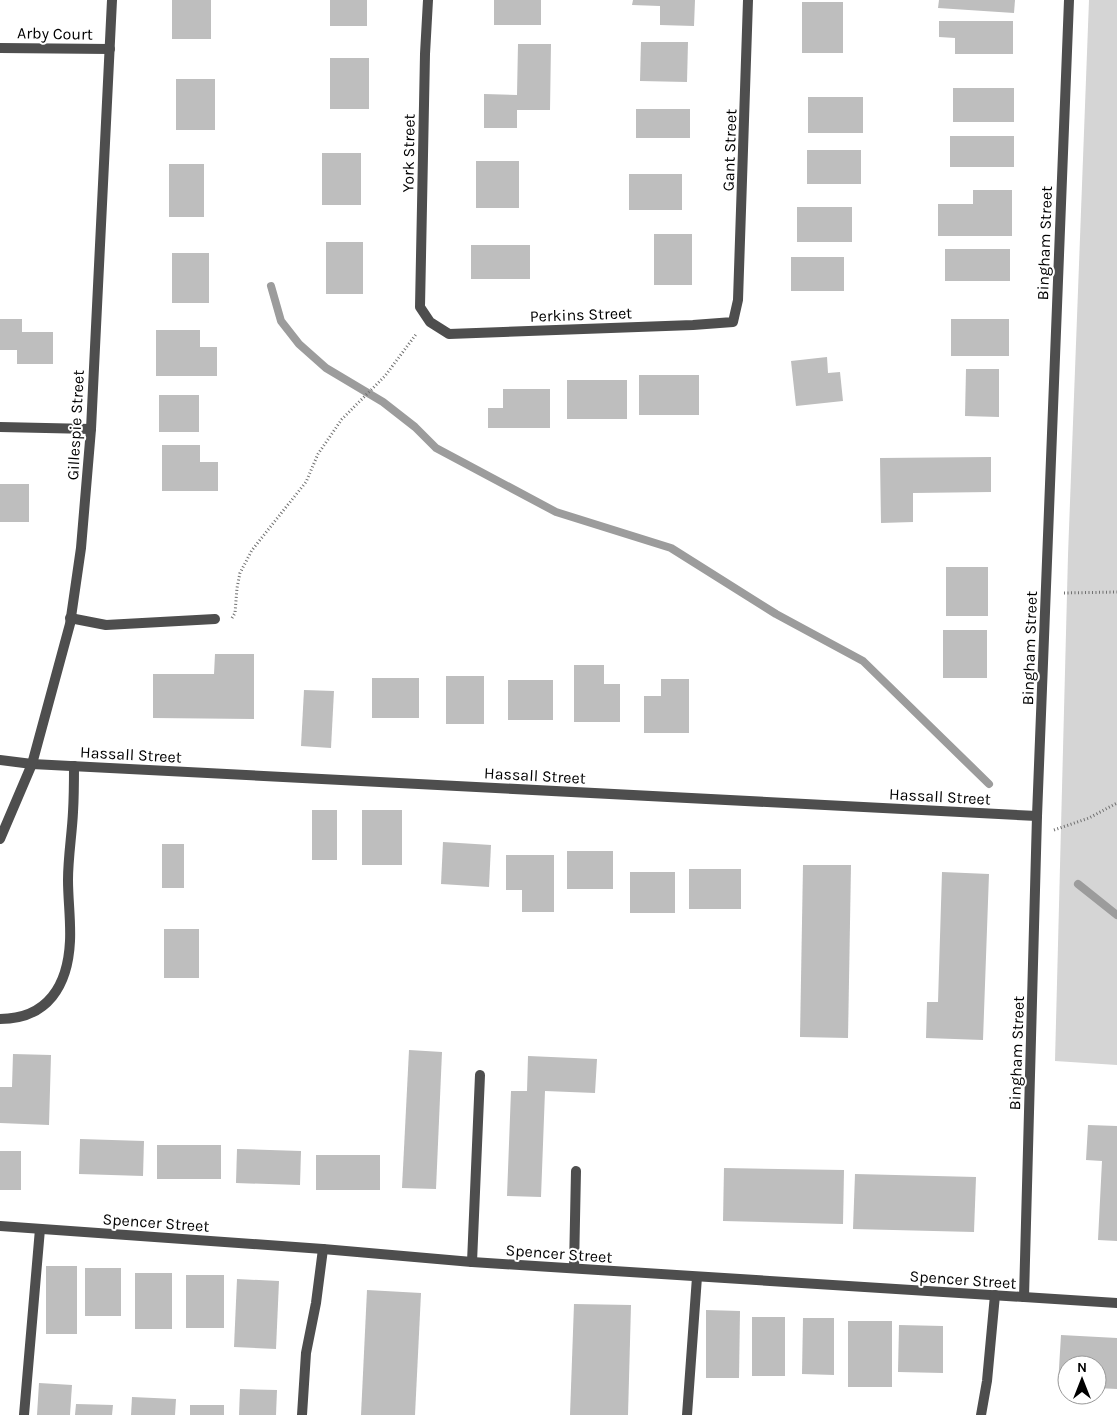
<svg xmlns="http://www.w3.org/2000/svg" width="1117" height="1415" viewBox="0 0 1117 1415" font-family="Karla,sans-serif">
<rect width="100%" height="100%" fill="#fff"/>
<polygon fill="#d5d5d5" points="1089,0 1117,0 1117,1065 1055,1061 1068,555"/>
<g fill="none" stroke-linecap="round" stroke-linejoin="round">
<g stroke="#9c9c9c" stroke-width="8">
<polyline points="271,286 281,321 299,344 326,368 383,402 415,427 436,448 556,512 671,548 776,614 863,661 989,784"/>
<polyline points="1078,884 1117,915"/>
</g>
</g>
<g fill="#bebebe">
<rect x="172" y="0" width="39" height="39"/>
<rect x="330" y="0" width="37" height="26"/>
<rect x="494" y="0" width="47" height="25"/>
<polygon points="633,0 695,0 694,26 660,25 660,6 632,5"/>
<polygon points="939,0 1015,0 1014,13 938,8"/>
<rect x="802" y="2" width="41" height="51"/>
<polygon points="939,21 1013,21 1013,54 955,54 955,38 939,37"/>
<polygon points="641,42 688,42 687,82 640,81"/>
<polygon points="518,44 551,44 550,110 517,110 517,128 484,128 484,94 517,95"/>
<rect x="330" y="58" width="39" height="51"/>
<rect x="176" y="79" width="39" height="51"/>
<rect x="953" y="88" width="61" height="34"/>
<rect x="808" y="97" width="55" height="36"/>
<rect x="636" y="109" width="54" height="29"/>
<rect x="950" y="136" width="64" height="31"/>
<rect x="807" y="150" width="54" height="34"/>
<rect x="322" y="153" width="39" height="52"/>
<rect x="476" y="161" width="43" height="47"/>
<rect x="169" y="164" width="35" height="53"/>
<rect x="629" y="174" width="53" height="36"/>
<polygon points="973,190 1012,190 1012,236 938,236 938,204 973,204"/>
<rect x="797" y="207" width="55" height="35"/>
<rect x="654" y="234" width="38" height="51"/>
<rect x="326" y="242" width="37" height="52"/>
<rect x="471" y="245" width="59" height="34"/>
<rect x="945" y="249" width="65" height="32"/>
<rect x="172" y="253" width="37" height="50"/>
<rect x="791" y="257" width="53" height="34"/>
<polygon points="0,319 22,319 22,332 53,332 53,364 17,364 17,350 0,350"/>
<rect x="951" y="319" width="58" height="37"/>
<polygon points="156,330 200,330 200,347 217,347 217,376 156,376"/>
<polygon points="827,357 828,373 840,372 843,401 796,406 791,361"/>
<polygon points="966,369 999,369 999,417 965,416"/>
<rect x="639" y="375" width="60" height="40"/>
<rect x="567" y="380" width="60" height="39"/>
<polygon points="503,389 550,389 550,428 488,428 488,408 503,408"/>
<rect x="159" y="395" width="40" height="37"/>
<polygon points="162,445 200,445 200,462 218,462 218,491 162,491"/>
<polygon points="991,457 991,492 913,493 913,522 881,523 880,458"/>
<rect x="0" y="484" width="29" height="38"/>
<rect x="946" y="567" width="42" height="49"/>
<rect x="943" y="630" width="44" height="48"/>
<polygon points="215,654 254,654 254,719 153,718 153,674 214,674"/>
<polygon points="574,665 604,665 604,684 620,684 620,722 574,722"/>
<rect x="446" y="676" width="38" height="48"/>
<rect x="372" y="678" width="47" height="40"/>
<polygon points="661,679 689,679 689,733 644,733 644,696 661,696"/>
<rect x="508" y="680" width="45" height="40"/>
<polygon points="304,690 334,691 331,748 301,746"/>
<rect x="312" y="810" width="25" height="50"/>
<rect x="362" y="810" width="40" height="55"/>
<polygon points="443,842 491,845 489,887 441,884"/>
<rect x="162" y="844" width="22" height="44"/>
<rect x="567" y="851" width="46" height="38"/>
<polygon points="506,855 554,855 554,912 522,912 522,890 506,890"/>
<polygon points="803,865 851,865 848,1038 800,1037"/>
<rect x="689" y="869" width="52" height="40"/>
<rect x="630" y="872" width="45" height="41"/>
<polygon points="942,872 989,874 983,1040 926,1038 927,1002 938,1002"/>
<rect x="164" y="929" width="35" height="49"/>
<polygon points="409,1050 442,1052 436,1189 402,1188"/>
<polygon points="13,1054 51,1055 49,1125 0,1123 0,1087 12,1087"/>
<polygon points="528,1056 597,1059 595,1093 545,1091 541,1197 507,1196 511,1091 527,1091"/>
<polygon points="1088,1125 1117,1126 1117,1241 1098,1240 1102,1161 1086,1160"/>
<polygon points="80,1139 144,1141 143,1176 79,1174"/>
<rect x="157" y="1145" width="64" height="34"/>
<polygon points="237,1149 301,1151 300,1185 236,1183"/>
<rect x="0" y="1151" width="21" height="39"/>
<rect x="316" y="1155" width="64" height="35"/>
<polygon points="724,1168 844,1170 843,1224 723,1221"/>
<polygon points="855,1174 976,1177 974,1232 853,1229"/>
<rect x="46" y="1266" width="31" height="68"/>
<rect x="85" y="1268" width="36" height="48"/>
<rect x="135" y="1273" width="37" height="56"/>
<rect x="186" y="1275" width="38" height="53"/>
<polygon points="237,1279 279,1281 276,1349 234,1347"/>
<polygon points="367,1290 421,1293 415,1415 361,1415"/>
<polygon points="574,1304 631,1305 628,1415 570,1415"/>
<polygon points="706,1310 740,1311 739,1378 706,1378"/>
<rect x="752" y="1317" width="33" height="59"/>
<polygon points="803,1318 834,1318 834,1375 802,1374"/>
<rect x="848" y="1321" width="44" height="66"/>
<polygon points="899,1325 943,1326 943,1373 898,1372"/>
<polygon points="1061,1335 1117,1338 1117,1389 1097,1388 1097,1365 1067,1365 1067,1386 1058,1385"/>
<polygon points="39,1383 72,1385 70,1415 37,1415"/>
<polygon points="240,1389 277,1390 276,1415 239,1415"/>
<polygon points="132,1397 176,1399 175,1415 131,1415"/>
<polygon points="76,1404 113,1405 112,1415 75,1415"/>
<rect x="190" y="1405" width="34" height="10"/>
</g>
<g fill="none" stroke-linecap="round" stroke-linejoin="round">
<g stroke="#707070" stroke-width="3" stroke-dasharray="1 2.5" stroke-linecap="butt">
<polyline points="1064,593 1117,592"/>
<polyline points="232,618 235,613 237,588 240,573 252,550 306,482 318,454 342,419 385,376 417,333"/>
<polyline points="1054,830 1089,818 1117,803"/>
</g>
<g stroke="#4e4e4e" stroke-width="10">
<polyline points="70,618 106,625 215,619"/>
<polyline points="0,760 32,764"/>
<path d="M0,1019C48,1019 68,985 70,941C71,921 68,900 68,880C68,857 72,834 73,812C74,796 74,781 74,766"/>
<polyline points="472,1262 480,1075"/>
<polyline points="574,1268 576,1171"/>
<polyline points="24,1415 40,1229"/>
<polyline points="302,1415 306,1353 316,1303 323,1249"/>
<polyline points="687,1415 697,1277"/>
</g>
<g stroke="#4e4e4e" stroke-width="10">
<polyline points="428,0 425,54 420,307 430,322 449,334 693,325 733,322 738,300 748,0"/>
<polyline points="0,48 110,49"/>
<polyline points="0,427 91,429"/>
<polyline points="32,764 1037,816"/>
<polyline points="0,1226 323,1249 472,1262 1117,1303"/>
<polyline points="1024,1297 1037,816 1069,0"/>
<polyline points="981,1415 987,1381 995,1295"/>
</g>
<polyline stroke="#4e4e4e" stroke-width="10" points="0,839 32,764 70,624 81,548 91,429 112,0"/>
</g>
<g text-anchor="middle" stroke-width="4" stroke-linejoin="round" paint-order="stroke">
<g font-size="16" fill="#000" stroke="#fff">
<text transform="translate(55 33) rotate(1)" y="6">Arby Court</text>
<text transform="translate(729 150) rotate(-88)" y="6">Gant Street</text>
<text transform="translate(408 153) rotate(-89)" y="6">York Street</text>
<text transform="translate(1044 243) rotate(-88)" y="6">Bingham Street</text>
<text transform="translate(581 314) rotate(-2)" y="6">Perkins Street</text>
<text transform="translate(75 425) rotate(-87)" y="6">Gillespie Street</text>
<text transform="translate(1029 648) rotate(-88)" y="6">Bingham Street</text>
<text transform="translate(131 754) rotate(3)" y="6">Hassall Street</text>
<text transform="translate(535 775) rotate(3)" y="6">Hassall Street</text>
<text transform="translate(940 796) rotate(3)" y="6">Hassall Street</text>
<text transform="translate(1016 1053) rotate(-88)" y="6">Bingham Street</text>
<text transform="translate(156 1222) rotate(4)" y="6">Spencer Street</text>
<text transform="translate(559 1253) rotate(4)" y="6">Spencer Street</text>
<text transform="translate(963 1279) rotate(4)" y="6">Spencer Street</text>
</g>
</g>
<g transform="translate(1082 1380)"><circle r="24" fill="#ffffff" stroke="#999999"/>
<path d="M0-4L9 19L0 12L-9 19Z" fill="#000000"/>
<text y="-8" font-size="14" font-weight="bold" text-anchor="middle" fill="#000000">N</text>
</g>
</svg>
